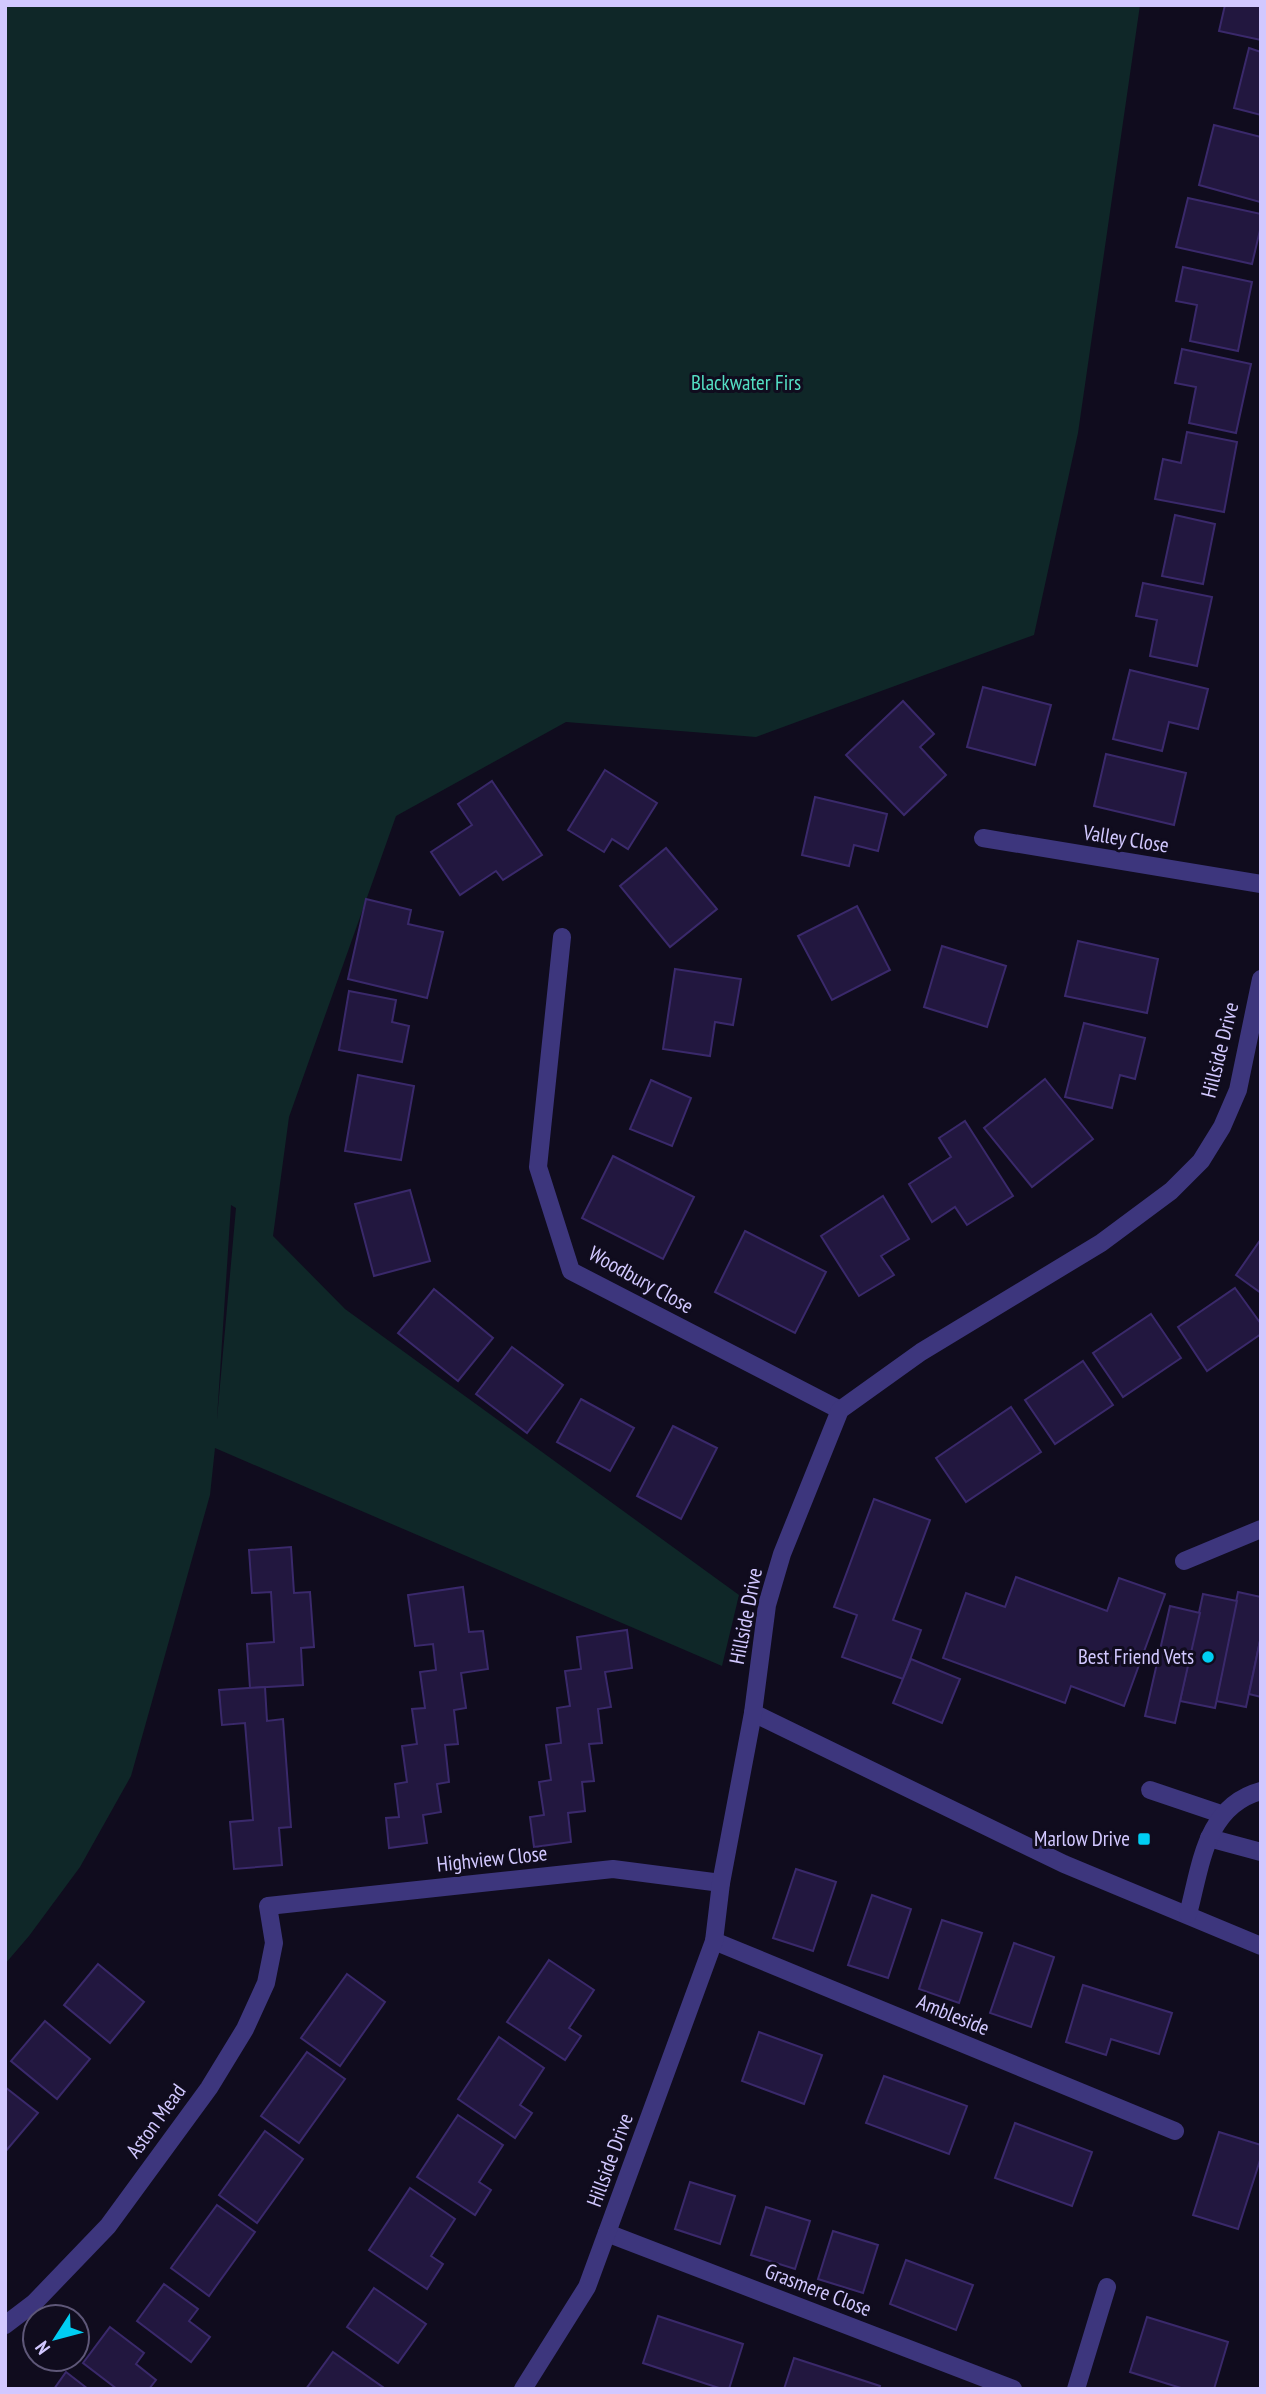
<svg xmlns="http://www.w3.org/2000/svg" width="1266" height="2394" viewBox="0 0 1266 2394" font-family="'PT Sans Narrow',sans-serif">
<rect width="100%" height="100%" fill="#100c1e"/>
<path fill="#0f2728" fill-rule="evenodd" d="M5,5H1140L1078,433L1034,635L756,737L566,722L396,816L289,1117L273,1236L345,1309L739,1595L722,1666L215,1448L210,1495L131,1776L80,1867L29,1936L5,1964ZM231,1205L236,1208L217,1419V1418Z"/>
<g fill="#22173f" stroke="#3a296b" stroke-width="2">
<polygon points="1225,5 1261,5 1261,40 1219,31"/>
<polygon points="1249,48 1261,52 1261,115 1234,108"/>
<polygon points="1214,125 1261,137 1260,202 1199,185"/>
<polygon points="1188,198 1261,214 1261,226 1252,264 1176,247"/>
<polygon points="1183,267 1252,282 1238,351 1190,341 1197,305 1176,301"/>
<polygon points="1182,349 1251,364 1236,433 1189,423 1196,387 1175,383"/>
<polygon points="1187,432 1237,442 1224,512 1155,499 1163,459 1181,463"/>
<polygon points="1175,515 1215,524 1203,584 1162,576"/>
<polygon points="1143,583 1212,597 1197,666 1150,656 1157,620 1136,616"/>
<polygon points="1130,670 1208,689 1198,729 1169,722 1162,751 1113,739"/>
<polygon points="983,687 1051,705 1035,765 967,747"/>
<polygon points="903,701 934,734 920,747 946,775 904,815 846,755"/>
<polygon points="1106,754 1186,773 1174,825 1094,806"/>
<polygon points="605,770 657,803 628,849 612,839 604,852 568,830"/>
<polygon points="492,781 542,855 503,880 496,871 460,895 431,852 472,825 458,804"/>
<polygon points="815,797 887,814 878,851 854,845 849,866 802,855"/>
<polygon points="666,848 717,909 670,947 620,886"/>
<polygon points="366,899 411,910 408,924 443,932 427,998 348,979"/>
<polygon points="857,906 890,970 832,1000 798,936"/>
<polygon points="1078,941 1158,959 1147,1013 1065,996"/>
<polygon points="942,946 1006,966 987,1027 924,1007"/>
<polygon points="675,969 741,979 733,1025 715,1022 710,1056 663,1049"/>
<polygon points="349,991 396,1000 392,1022 409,1026 402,1062 339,1050"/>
<polygon points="1084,1023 1145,1038 1135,1079 1120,1075 1112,1108 1065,1097"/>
<polygon points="358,1075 414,1086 401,1160 345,1151"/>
<polygon points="1045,1079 1093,1139 1032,1187 984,1128"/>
<polygon points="651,1080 691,1098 672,1146 630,1129"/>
<polygon points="965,1121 1013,1196 967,1225 955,1207 932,1222 909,1184 951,1157 939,1138"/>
<polygon points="613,1156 694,1197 663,1259 582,1218"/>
<polygon points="410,1190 430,1261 374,1276 355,1204"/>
<polygon points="883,1196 909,1239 881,1256 894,1275 859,1296 821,1236"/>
<polygon points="745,1231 826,1272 795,1333 715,1292"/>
<polygon points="1261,1239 1261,1293 1236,1275"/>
<polygon points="1235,1288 1261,1324 1261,1334 1207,1371 1178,1327"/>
<polygon points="434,1289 493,1338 458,1381 398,1333"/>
<polygon points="1151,1314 1181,1358 1123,1397 1093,1353"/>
<polygon points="512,1347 563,1385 527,1433 476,1394"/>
<polygon points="1083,1361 1113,1405 1055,1444 1025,1400"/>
<polygon points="581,1399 634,1428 610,1471 557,1442"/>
<polygon points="1011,1407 1041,1452 966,1502 936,1458"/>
<polygon points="673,1426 717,1448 681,1519 637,1496"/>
<polygon points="874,1499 930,1520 893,1620 921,1630 903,1679 842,1657 857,1615 834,1607"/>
<polygon points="291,1547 294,1593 310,1592 314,1647 301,1648 303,1685 250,1688 247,1644 274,1642 271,1592 252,1593 249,1550"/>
<polygon points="1016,1577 1107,1611 1119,1578 1165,1594 1124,1706 1071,1686 1065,1703 943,1658 966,1593 1005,1607"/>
<polygon points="463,1587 469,1632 483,1631 488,1669 461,1673 466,1708 454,1710 458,1744 445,1745 449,1782 437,1784 441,1812 423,1815 427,1843 389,1848 386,1818 399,1817 395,1784 407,1782 402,1746 417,1744 412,1709 425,1708 420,1672 436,1670 433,1644 415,1646 408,1595"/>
<polygon points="1238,1592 1261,1597 1261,1636 1246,1707 1216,1701"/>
<polygon points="1203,1594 1237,1601 1215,1708 1180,1701"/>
<polygon points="1170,1606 1200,1613 1175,1723 1145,1716"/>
<polygon points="627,1630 632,1668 605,1672 611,1707 598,1709 602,1743 589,1744 594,1781 582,1782 585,1811 568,1813 571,1842 534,1847 530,1817 544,1815 539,1782 551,1780 546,1745 561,1743 557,1708 570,1706 565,1671 581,1669 577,1637"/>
<polygon points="1261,1636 1261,1697 1249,1694"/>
<polygon points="911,1659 960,1679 942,1723 893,1703"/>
<polygon points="265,1687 267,1721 283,1719 291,1827 279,1828 282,1865 234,1869 230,1822 253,1820 245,1723 222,1725 219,1690"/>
<polygon points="796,1869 836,1882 813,1951 773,1938"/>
<polygon points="872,1895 911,1909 888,1978 848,1965"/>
<polygon points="942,1920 982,1933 959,2003 919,1989"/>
<polygon points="1014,1943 1054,1957 1031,2027 990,2013"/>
<polygon points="549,1960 594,1990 569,2028 581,2036 565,2060 507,2022"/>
<polygon points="98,1964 144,2002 110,2043 64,2005"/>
<polygon points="347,1974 385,2002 340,2066 301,2038"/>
<polygon points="1083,1985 1172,2013 1159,2054 1111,2039 1106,2055 1066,2042"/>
<polygon points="45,2021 90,2059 57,2099 11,2061"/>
<polygon points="759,2032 822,2055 804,2104 742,2081"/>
<polygon points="499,2037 544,2068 520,2105 532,2113 515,2138 458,2099"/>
<polygon points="307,2052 345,2079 299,2143 261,2116"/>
<polygon points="884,2076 967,2106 949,2154 866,2123"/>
<polygon points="5,2087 38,2113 5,2152"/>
<polygon points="458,2115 503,2145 479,2182 491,2190 475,2215 417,2177"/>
<polygon points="1015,2123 1092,2152 1072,2206 995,2178"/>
<polygon points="265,2131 303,2159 257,2223 219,2195"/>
<polygon points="1219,2132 1261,2145 1261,2157 1238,2229 1193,2215"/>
<polygon points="690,2182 735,2196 720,2244 675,2229"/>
<polygon points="410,2188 455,2219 431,2256 443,2264 427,2289 369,2250"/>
<polygon points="217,2205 255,2232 209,2296 171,2268"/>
<polygon points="766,2207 810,2221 795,2269 751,2255"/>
<polygon points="833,2231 878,2245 863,2293 818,2279"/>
<polygon points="906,2260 973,2285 956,2330 890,2304"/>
<polygon points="164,2284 198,2309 189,2321 210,2337 191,2362 137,2321"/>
<polygon points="374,2288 426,2324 398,2363 347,2327"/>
<polygon points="658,2316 743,2344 729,2389 722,2389 643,2363"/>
<polygon points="1147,2317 1228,2342 1214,2389 1184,2389 1130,2372"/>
<polygon points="110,2327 144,2353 136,2364 156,2380 149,2389 117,2389 83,2363"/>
<polygon points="333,2352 384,2388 383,2389 306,2389"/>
<polygon points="794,2358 880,2386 879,2389 784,2389"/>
<polygon points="66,2372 88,2389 54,2389"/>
</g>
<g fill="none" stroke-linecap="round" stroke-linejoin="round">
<g stroke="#3d367d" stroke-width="18">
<polyline points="983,838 1261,884"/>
<polyline points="562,937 538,1167 571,1271 840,1410"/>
<polyline points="1184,1561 1261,1529"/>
<polyline points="753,1713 1064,1864 1261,1946"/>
<polyline points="1150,1790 1221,1814"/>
<polyline points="1209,1838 1261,1852"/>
<path d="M1188,1914C1201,1866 1205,1806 1261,1791"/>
<polyline points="714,1941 1175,2131"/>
<polyline points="607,2233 1013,2389"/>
<polyline points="5,2325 34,2303 108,2226 209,2088 245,2029 266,1983 274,1943 268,1906 613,1869 721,1883"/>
<polyline points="523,2389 587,2287 714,1941 721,1883 753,1713 767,1605 782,1554 840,1410 921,1352 1101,1243 1171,1191 1201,1161 1222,1127 1238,1090 1261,979"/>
<polyline points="1076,2389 1107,2287"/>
</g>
</g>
<g fill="#00cef3" stroke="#100c1e" stroke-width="2.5">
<circle cx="1208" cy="1657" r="7"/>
<rect x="1137" y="1832" width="14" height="14" rx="3.5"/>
</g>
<g text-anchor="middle" stroke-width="6" stroke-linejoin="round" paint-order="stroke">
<g font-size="21" fill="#54dfc4" stroke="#100c1e">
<text x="746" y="390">Blackwater Firs</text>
</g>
<g font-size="21" fill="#d2c8ff" stroke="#100c1e">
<text transform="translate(1126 839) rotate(9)" y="7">Valley Close</text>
<text transform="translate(1220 1050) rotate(-76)" y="7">Hillside Drive</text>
<text transform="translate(641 1280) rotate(29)" y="7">Woodbury Close</text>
<text transform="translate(746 1616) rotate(-79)" y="7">Hillside Drive</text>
<text transform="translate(492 1859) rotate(-6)" y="7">Highview Close</text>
<text transform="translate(953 2015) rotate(22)" y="7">Ambleside</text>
<text transform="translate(156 2121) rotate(-54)" y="7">Aston Mead</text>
<text transform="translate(610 2160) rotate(-70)" y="7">Hillside Drive</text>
<text transform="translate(818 2290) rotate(21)" y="7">Grasmere Close</text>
</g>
<g font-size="21" fill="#d2c8ff" stroke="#100c1e" text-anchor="end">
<text x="1194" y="1664">Best Friend Vets</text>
<text x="1130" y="1846">Marlow Drive</text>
</g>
</g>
<rect width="1266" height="2394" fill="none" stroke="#d2c8ff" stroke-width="14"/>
<g transform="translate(56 2338) rotate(234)"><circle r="33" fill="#100c1e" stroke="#5e5778" stroke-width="2"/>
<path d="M0-5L12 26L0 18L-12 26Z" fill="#00cef3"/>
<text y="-10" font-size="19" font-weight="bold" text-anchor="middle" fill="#d2c8ff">N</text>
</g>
</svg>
